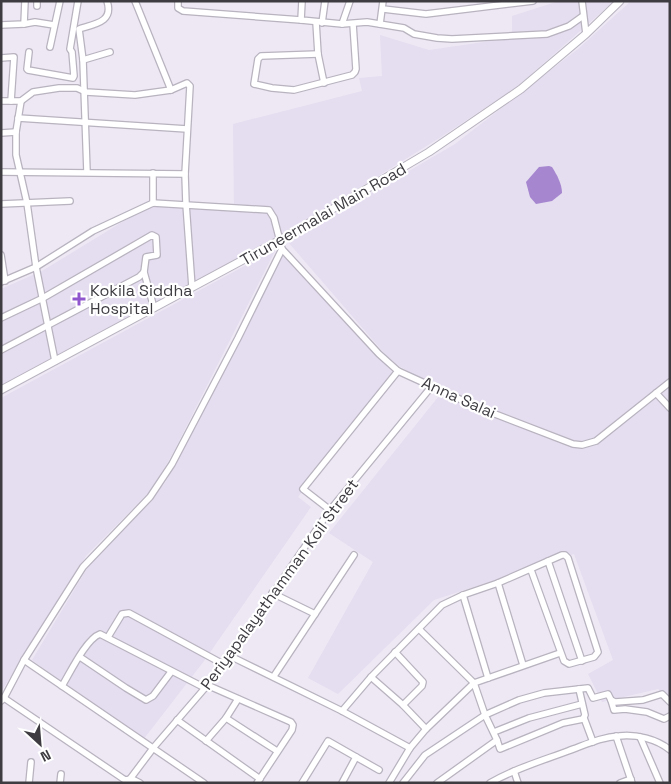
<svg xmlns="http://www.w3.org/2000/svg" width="671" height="784" viewBox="0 0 671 784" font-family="'Space Grotesk',sans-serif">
<rect width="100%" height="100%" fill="#ede8f4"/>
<g fill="#e5ddf0">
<polygon points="559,1 614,1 518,86 441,137 272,242 1,387 1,289 42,271 150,205 234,208 233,124 362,91 359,78 382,76 380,35 429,50 512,38 512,16"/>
<polygon points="631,1 670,1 670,700 658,689 602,702 588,674 613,660 574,554 434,600 338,694 308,678 373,562 329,533 443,391 399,366 385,354 288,242 455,144 578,49"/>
<polygon points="276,249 173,453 153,488 86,556 1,692 1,398"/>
<polygon points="283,255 393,373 298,497 311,507 204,661 143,740 32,660 88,567 165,483"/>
</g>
<path fill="#a586cf" d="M549,166L552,167C557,175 562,184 562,193L552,201L536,204L530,197L526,182L539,167Z"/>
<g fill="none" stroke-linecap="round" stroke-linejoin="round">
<defs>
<g id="minor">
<polyline points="178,1 178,8 183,11 301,20"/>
<polyline points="302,1 301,20 342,24 367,22 404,28 414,34 437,38 452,39 547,34 569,26 583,16"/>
<polyline points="582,1 586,34"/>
<polyline points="37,6 37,1"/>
<polyline points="383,9 426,14 533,1"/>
<polyline points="316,22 318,54 324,83"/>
<polyline points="322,23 325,1"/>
<polyline points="24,24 35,22 54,25"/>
<polyline points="342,24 350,1"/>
<polyline points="380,24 383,1"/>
<polyline points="1,25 24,24 25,1"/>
<polyline points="50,47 60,1"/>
<polyline points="29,52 27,69 28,70 73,78 74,76 72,52 70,49 78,1"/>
<polyline points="318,54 261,56 258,59 254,84 272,88 294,90 352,75 355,72 356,69 353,24"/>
<polyline points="1,58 14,57 11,101"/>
<polyline points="83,60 110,52"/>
<polyline points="171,90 187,83 190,86 185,174 186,204 192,287"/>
<polyline points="1,101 21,101"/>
<polyline points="18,118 187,129"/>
<polyline points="1,133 16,132"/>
<polyline points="1,172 185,174"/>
<path d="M87,172L83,60L79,29C95,24 114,22 107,1"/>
<polyline points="153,203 269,210 274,218 282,249 379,354 398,371 477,407 573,444 582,445 596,441 670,382"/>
<polyline points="1,204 70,201"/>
<polyline points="1,255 5,281"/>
<polyline points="144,272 154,308"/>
<polyline points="1,282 36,267 93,231 153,203 153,173"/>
<polyline points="1,318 43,298 152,235 156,237 157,255 146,257 144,272 139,277 1,350"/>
<polyline points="55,361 36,267 27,203 16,155 16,132 21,101 33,92 59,88 77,88 86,92 135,95 171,90 135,1"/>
<polyline points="656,393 670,408"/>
<polyline points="330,510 303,489 398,371"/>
<polyline points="548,561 582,661"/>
<polyline points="498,583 523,665"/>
<polyline points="272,593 315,614 274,676"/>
<polyline points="463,595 488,678"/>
<polyline points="315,614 354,555"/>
<polyline points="419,629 474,683 485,715 497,740 437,783"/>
<polyline points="108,637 122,614 129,613 223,664"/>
<polyline points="395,652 423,682 422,686 403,705"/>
<polyline points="230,656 342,711 410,748"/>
<polyline points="80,657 126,688 146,700 153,696 171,672"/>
<polyline points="24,660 204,783"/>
<polyline points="371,677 403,705 426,729"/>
<polyline points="207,685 291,722 293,725 292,730 257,783"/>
<path d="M62,686C70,673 86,639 100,634L205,688"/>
<polyline points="4,698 125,780 132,779 140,783"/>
<polyline points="238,699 226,718 277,751"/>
<polyline points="611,700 614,710 625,709 647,712 664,719 670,716"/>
<polyline points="1,701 4,698 24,660 83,567 150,497 172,464 238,338 282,249"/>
<polyline points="342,711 371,677 442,605 463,595 498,583 562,555 565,555 568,558 598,652 594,657 569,664 564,661 531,570"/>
<polyline points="584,718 593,742"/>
<polyline points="177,720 260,779"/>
<polyline points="494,732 529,718 582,704"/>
<polyline points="616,736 632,783"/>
<polyline points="640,737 660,783"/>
<polyline points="497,740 500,749 563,723 583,719 585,715 579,689"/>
<polyline points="206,741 226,718"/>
<polyline points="356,757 379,770"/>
<polyline points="514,771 518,783"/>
<polyline points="29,783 31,762"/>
<polyline points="60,783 61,774"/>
<polyline points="127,783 154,747 205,688 230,656 330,510 432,386"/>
<polyline points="302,783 328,741 356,757 342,783"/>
<polyline points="389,783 410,748 426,729 474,683 560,653"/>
<polyline points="403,783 425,755 485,715 519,700 544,693 588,688 593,698 608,694 611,700 615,702 643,700 662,694 670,702"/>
<path d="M490,783C514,769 541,761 568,751C585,745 601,737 619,736C636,734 657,739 670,750"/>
<polyline points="620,783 631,779"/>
</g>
<polyline id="major" points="1,390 280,240 429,152 521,89 586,34 620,1"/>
</defs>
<use href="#minor" stroke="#b8b3bf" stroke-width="8"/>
<use href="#major" stroke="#b8b3bf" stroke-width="9"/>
<use href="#minor" stroke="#fff" stroke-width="5.5"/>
<use href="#major" stroke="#fff" stroke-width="7"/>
</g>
<path fill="#8f56cd" stroke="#fff" stroke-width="2" d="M76.5 291.5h5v5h5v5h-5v5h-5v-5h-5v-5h5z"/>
<g text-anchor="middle" stroke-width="4.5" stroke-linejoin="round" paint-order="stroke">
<g font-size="16" fill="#3e3c41" stroke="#fff">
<text transform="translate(323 214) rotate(-30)" y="6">Tiruneermalai Main Road</text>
<text transform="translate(459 397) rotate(24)" y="6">Anna Salai</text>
<text transform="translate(279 584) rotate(-54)" y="6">Periyapalayathamman Koil Street</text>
</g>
<g font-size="16" fill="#3e3c41" stroke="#fff" text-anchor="start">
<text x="90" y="296">Kokila Siddha<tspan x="90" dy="18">Hospital</tspan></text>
</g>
</g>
<rect width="671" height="784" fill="none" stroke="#3e3c41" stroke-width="5"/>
<g transform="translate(40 744) rotate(154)" stroke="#ffffff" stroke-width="4" paint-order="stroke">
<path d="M0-4L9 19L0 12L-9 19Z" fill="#3e3c41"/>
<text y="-8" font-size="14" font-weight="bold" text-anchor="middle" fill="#3e3c41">N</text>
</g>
</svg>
